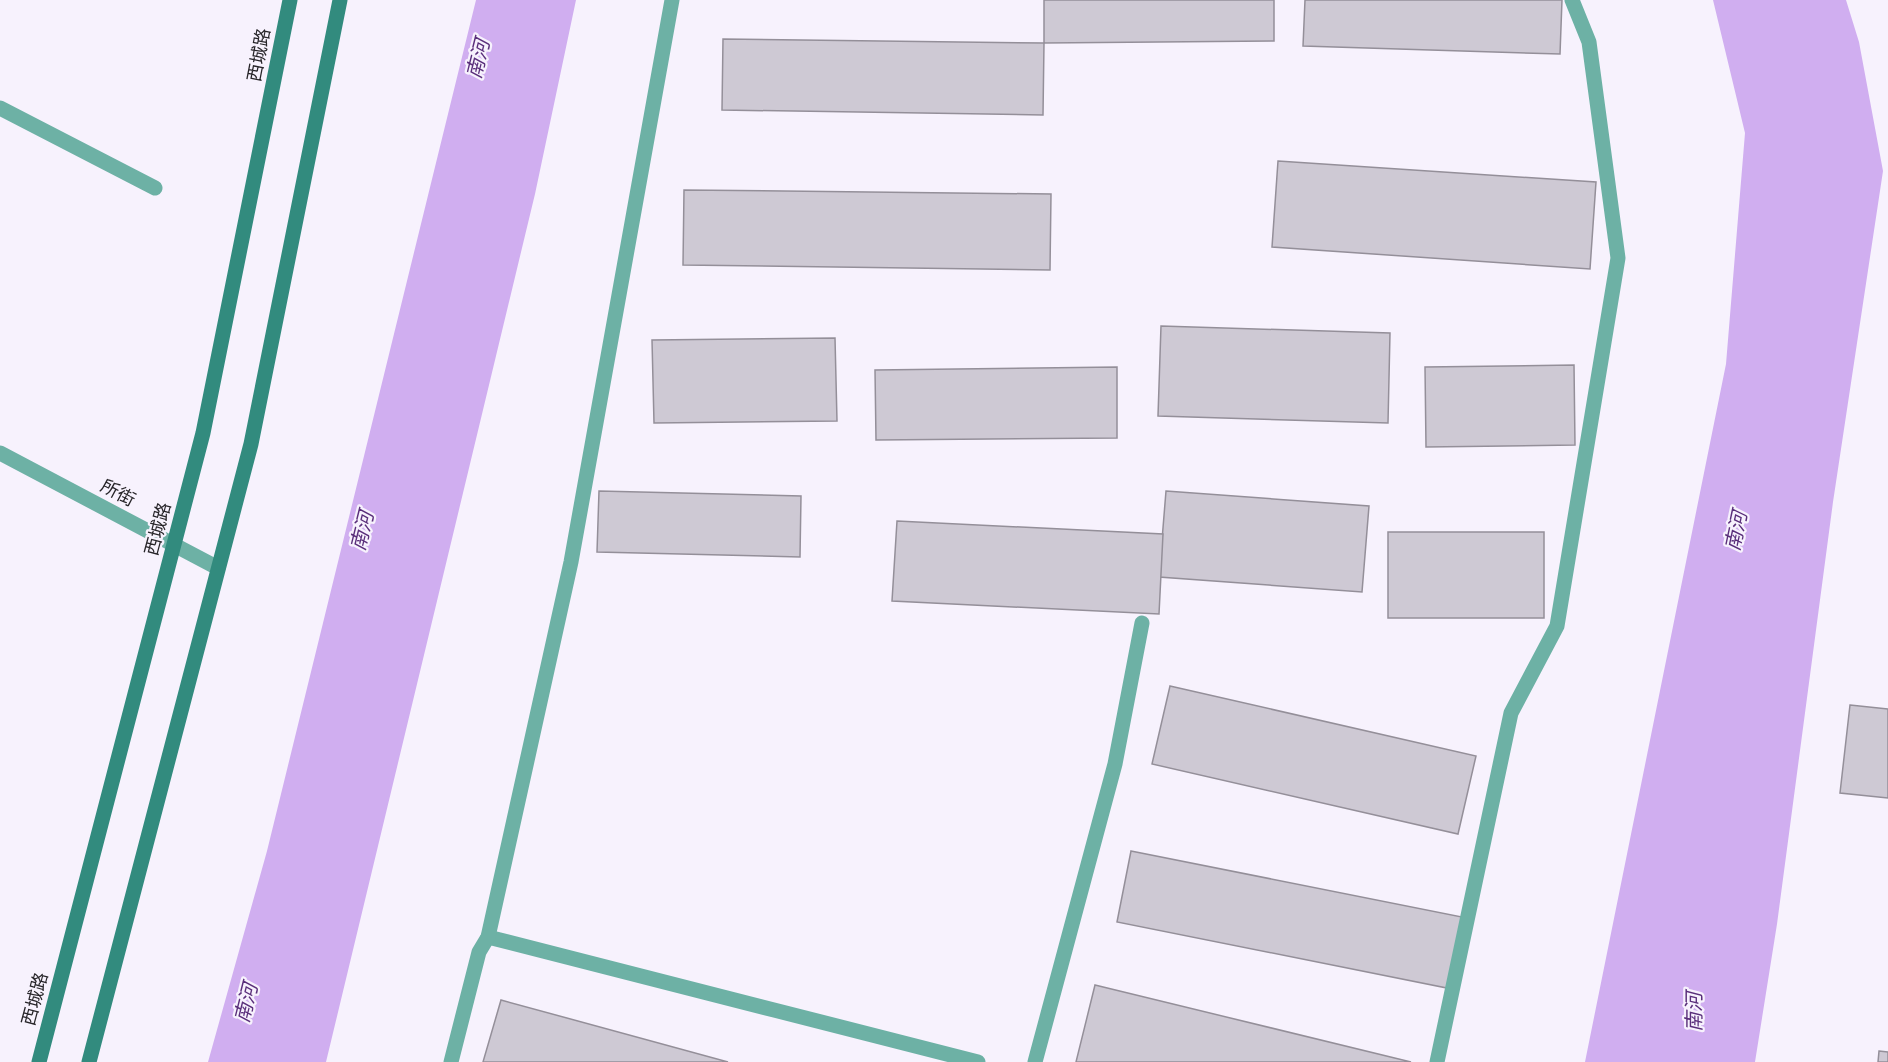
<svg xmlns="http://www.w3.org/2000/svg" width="1888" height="1062" viewBox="0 0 1888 1062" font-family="'Noto Sans','Noto Sans SC',sans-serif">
<rect width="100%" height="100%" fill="#f7f2fd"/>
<g fill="#d0aef0">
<polygon points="476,0 576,0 535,194 326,1062 208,1062 267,851"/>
<polygon points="1713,0 1846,0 1859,42 1883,171 1833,502 1777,924 1755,1062 1585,1062 1726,364 1745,133"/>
</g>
<g fill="#cec9d4" stroke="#948f99" stroke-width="1.5">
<polygon points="1044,0 1274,0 1274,41 1044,43"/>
<polygon points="1305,0 1562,0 1560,54 1303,46"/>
<polygon points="723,39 1044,43 1043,115 722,110"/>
<polygon points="1278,161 1596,182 1590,269 1272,247"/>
<polygon points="684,190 1051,194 1050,270 683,265"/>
<polygon points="1161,326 1390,333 1388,423 1158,416"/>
<polygon points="835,338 837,421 654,423 652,340"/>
<polygon points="1574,365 1575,445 1426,447 1425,367"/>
<polygon points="1117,367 1117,438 876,440 875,370"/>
<polygon points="599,491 801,496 800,557 597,552"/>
<polygon points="1166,491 1369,506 1362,592 1159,577"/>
<polygon points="897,521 1163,534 1159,614 892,601"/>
<rect x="1388" y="532" width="156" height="86"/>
<polygon points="1170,686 1476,756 1458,834 1152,764"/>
<polygon points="1850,705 1888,709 1888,798 1840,793"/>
<polygon points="1131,851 1462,917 1447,988 1117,922"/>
<polygon points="1095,985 1411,1062 1076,1062"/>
<polygon points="501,1000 728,1062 483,1062"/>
<polygon points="1879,1051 1888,1052 1888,1062 1878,1062"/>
</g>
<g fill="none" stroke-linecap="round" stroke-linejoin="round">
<g stroke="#6db1a5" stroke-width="15">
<polyline points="0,108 155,188"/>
<polyline points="488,937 978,1062"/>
<polyline points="451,1062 479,952 488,937 571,562 672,0"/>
<polyline points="1035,1062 1115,764 1142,623"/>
<polyline points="1437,1062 1511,713 1557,626 1618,258 1589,42 1572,0"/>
</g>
<polyline stroke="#6db1a5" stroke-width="15" points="0,453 218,568"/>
<g stroke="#328b7e" stroke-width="15">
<polyline points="39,1062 203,433 290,0"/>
<polyline points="89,1062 251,444 340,0"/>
</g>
</g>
<g text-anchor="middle" stroke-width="4.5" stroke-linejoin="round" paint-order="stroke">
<g font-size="18" fill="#272529" stroke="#f7f2fd">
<text transform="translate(259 55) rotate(-79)" y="6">西城路</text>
<text transform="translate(118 493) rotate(28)" y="6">所街</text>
<text transform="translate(158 529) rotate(-75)" y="6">西城路</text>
<text transform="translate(35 999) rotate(-75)" y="6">西城路</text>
</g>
<g font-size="20" font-style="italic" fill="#5a2f7b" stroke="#f7f2fd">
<text transform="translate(478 59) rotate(-76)" y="7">南河</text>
<text transform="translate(362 531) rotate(-76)" y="7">南河</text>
<text transform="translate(1736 531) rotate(-78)" y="7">南河</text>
<text transform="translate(246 1003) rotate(-76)" y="7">南河</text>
<text transform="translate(1694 1012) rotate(-90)" y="7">南河</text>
</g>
</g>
</svg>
